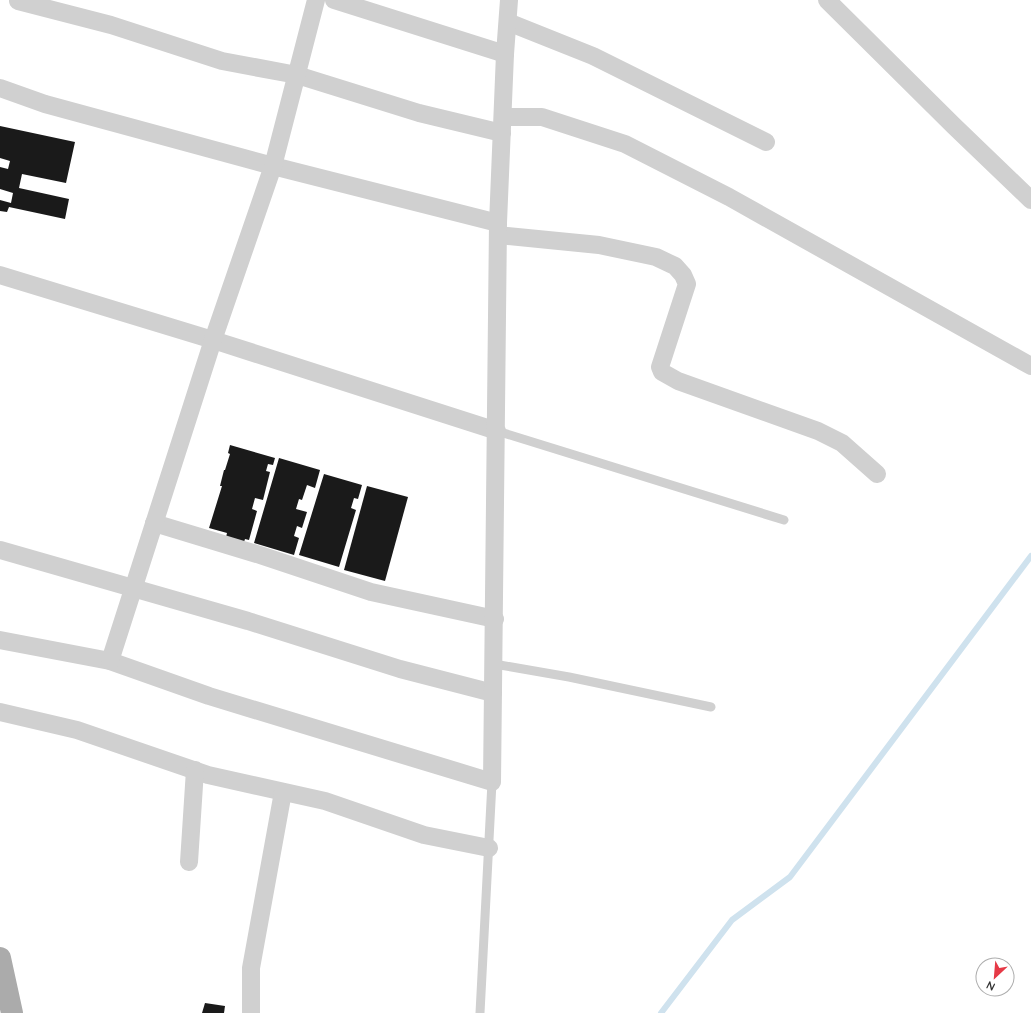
<svg xmlns="http://www.w3.org/2000/svg" width="1031" height="1013" font-family="Quicksand,sans-serif">
<style>
.lines{fill:none;stroke-linecap:round;stroke-linejoin:round}
.stream{stroke:#cfe2ee;stroke-width:6}
.building{fill:#1a1a1a}
.lane{stroke:#d0d0d0;stroke-width:9}
.street{stroke:#d0d0d0;stroke-width:18}
.primary{stroke:#ababab;stroke-width:22}
</style>
<rect width="100%" height="100%" fill="#fff"/>
<g class="lines">
<polyline class="stream" points="661,1013 732,920 790,877 1031,556"/>
</g>
<g class="building">
<polygon points="0,126 75,142 66,183 22,174 19,188 69,199 65,219 9,207 7,212 0,211 0,200 11,203 13,193 0,189 0,167 8,169 10,161 0,158"/>
<polygon points="230,445 275,458 273,465 268,464 266,471 270,472 263,500 255,498 252,509 257,511 249,540 245,539 244,542 226,537 227,533 209,528 222,486 220,486 224,470 225,470 230,454 228,453"/>
<polygon points="279,458 320,470 315,488 307,485 302,500 299,499 296,509 307,512 302,528 297,526 294,536 299,538 294,555 254,543"/>
<polygon points="324,474 362,485 358,499 354,498 351,508 356,510 339,567 299,555"/>
<polygon points="367,486 408,497 385,581 344,570"/>
<polygon points="205,1003 225,1006 224,1013 202,1013"/>
</g>
<g class="lines">
<g class="lane">
<polyline points="497,431 784,520"/>
<polyline points="494,664 569,677 711,707"/>
<polyline points="480,1013 492,782"/>
</g>
<g class="street">
<polyline points="334,0 505,54"/>
<polyline points="827,0 954,126 1031,200"/>
<polyline points="18,1 111,25 222,61 297,75 419,113 502,133"/>
<polyline points="508,22 593,56 766,142"/>
<polyline points="0,88 45,104 273,166 498,223"/>
<polyline points="503,117 542,117 625,144 729,197 1031,366"/>
<polyline points="498,235 599,245 656,257 675,266 683,275 687,284 660,367 662,372 678,381 818,431 842,443 877,474"/>
<polyline points="0,275 213,340 497,431"/>
<polyline points="154,523 260,555 371,592 495,619"/>
<polyline points="0,550 248,621 400,669 493,693"/>
<polyline points="0,640 110,661 209,696 492,782 498,223 505,54 509,0"/>
<polyline points="110,661 213,340 273,166 316,0"/>
<polyline points="0,712 77,730 208,775 325,801 424,835 489,848"/>
<polyline points="189,862 195,770"/>
<polyline points="251,1012 251,968 283,792"/>
</g>
<polyline class="primary" points="0,958 12,1013"/>
</g>
<g transform="translate(995 977) rotate(206)"><circle r="19" fill="#ffffff" stroke="#adadad"/>
<path d="M0-3L7 15L0 10L-7 15Z" fill="#e63946"/>
<text y="-6" font-size="11" font-weight="bold" text-anchor="middle" fill="#333333">N</text>
</g>
</svg>
